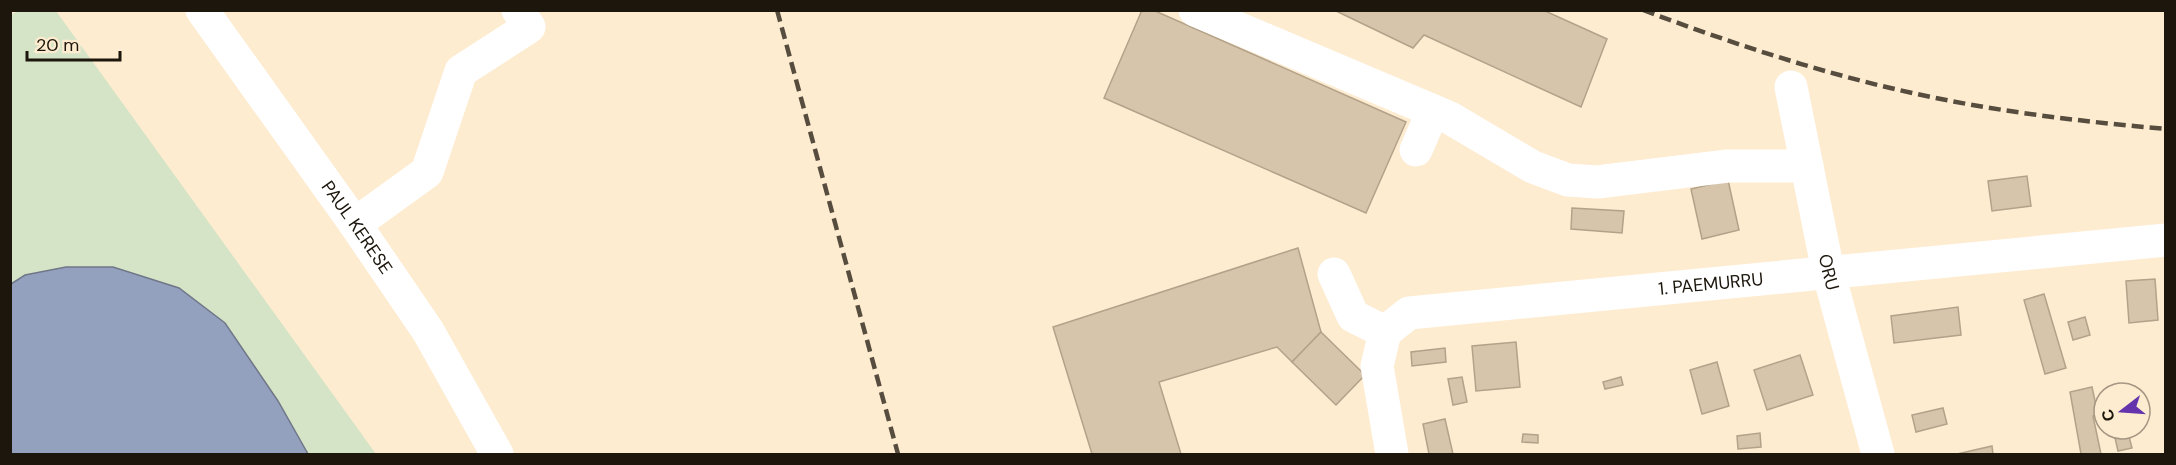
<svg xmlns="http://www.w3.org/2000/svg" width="2176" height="465" font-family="'DM Sans',sans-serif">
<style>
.green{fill:#d5e4c6}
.water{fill:#94a1be;stroke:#707789;stroke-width:1.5}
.building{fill:#d6c5ab;stroke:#b3a289;stroke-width:1.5}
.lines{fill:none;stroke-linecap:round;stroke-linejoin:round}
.minor{stroke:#fff;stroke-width:33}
.highway{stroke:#fff;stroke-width:33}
.rail{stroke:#574d3f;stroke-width:4.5;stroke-dasharray:12 6;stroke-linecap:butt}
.labels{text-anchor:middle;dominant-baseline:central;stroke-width:5;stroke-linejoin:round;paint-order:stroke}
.street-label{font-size:18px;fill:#1c160c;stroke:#feecd1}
</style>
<rect width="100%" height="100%" fill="#feecd1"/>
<polygon class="green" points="18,11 56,11 376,454 11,454 11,15"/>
<polygon class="water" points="66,267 113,267 179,288 225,323 278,401 308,454 11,454 11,284 25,275"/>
<g class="building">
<polygon points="1142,10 1153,10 1406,122 1366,213 1104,98"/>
<polygon points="1334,10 1543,10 1607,39 1581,107 1424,35 1413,48"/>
<polygon points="2027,176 2031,206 1992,211 1988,181"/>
<polygon points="1728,180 1739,230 1702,239 1691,189"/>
<polygon points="1572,208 1624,211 1622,233 1571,229"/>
<polygon points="1298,248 1321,332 1292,362 1277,347 1159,382 1181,454 1092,454 1053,327"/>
<polygon points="2155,279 2158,320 2129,323 2126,281"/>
<polygon points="2044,294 2066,368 2045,374 2024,300"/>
<polygon points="1958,307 1961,335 1894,343 1891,316"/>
<polygon points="2085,317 2090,335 2073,340 2068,322"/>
<polygon points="1321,332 1365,375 1336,405 1292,362"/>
<polygon points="1516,342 1520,387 1476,391 1472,346"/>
<polygon points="1445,348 1446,362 1412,366 1411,352"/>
<polygon points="1800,355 1813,395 1767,410 1754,370"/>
<polygon points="1717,362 1729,406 1702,414 1690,370"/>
<polygon points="1462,377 1467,402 1453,405 1448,379"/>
<polygon points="1621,377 1623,385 1605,389 1603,382"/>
<polygon points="2092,387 2098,415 2093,416 2101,454 2081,454 2070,392"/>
<polygon points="1943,408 1947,424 1916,432 1912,415"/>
<polygon points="1445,419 1453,454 1429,454 1423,424"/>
<polygon points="2113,429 2127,429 2132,448 2118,451"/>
<polygon points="1760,433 1761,447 1738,449 1737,436"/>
<polygon points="1523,434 1538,435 1538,443 1522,442"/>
<polygon points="1992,446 1993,454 1957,454"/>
</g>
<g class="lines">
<g class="minor">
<polyline points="1195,10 1450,118 1533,167 1568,180 1597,182 1728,166 1807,166"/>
<path id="s1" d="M1791,87L1828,271L1878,454"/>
<polyline points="1416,150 1433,111"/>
<polyline points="355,224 427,172 461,71 529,27 518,10"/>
<polyline points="1334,274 1353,316 1385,332"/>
<path id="s2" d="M1392,454L1377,366L1385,332L1409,313L2166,240"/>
</g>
<path class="highway" id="s3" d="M202,10L355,224L428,331L497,454"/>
<g class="rail">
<polyline points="777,10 898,454"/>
<path d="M1643,10C1736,45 1833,77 1931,97C2008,113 2087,122 2166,129"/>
</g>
</g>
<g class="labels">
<g class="street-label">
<text stroke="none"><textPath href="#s3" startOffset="267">PAUL KERESE</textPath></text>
<text stroke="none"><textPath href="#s1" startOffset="189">ORU</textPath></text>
<text stroke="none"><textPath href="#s2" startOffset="458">1. PAEMURRU</textPath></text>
</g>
</g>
<rect width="2176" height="465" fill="none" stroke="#1c160c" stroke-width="24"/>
<g transform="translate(2122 411) rotate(253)"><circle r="28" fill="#feecd1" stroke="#a49682" stroke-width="1.5"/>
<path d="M0-4.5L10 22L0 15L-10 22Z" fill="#6334ab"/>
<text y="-9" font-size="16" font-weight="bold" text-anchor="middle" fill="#1c160c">С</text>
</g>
<path d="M27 51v9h93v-9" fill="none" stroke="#1c160c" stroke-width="3"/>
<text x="36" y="51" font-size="18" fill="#1c160c" stroke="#feecd1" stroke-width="4.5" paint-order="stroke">20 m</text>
</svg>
